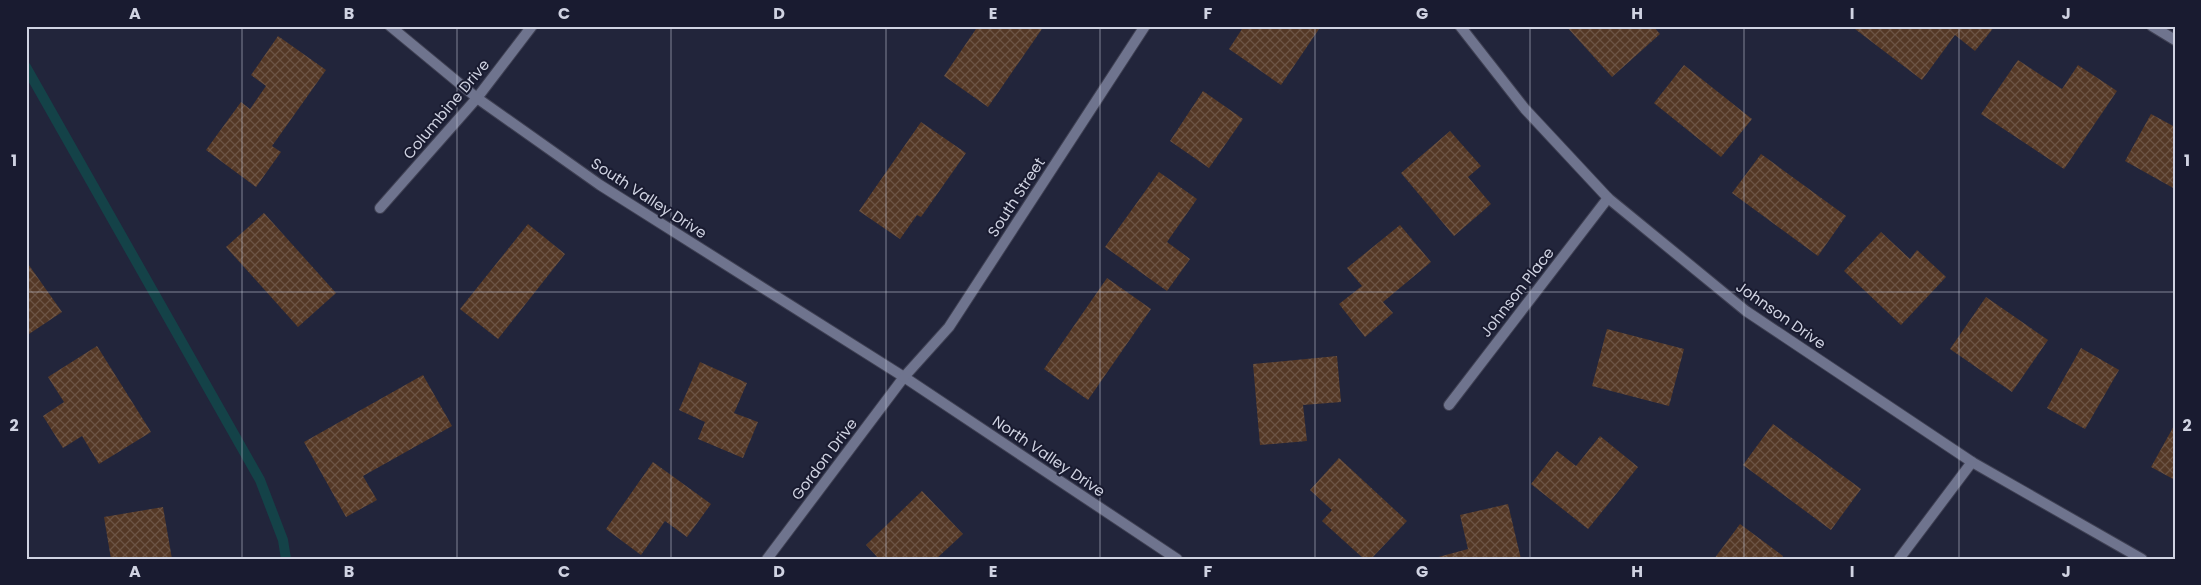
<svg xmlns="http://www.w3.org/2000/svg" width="2201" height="585" font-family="Poppins,sans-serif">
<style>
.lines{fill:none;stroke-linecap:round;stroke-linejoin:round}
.stream{stroke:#144248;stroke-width:10}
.building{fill:url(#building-cross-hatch)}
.minor-casing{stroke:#3f4053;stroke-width:12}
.tertiary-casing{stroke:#3f4053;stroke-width:12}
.minor{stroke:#6f748e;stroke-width:10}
.tertiary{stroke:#6f748e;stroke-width:10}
.grid{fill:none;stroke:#d0d3e2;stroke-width:1;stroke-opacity:0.55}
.labels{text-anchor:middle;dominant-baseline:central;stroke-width:4;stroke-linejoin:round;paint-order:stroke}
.street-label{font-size:15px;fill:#d0d3e2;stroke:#191b30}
.neatline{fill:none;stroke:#d0d3e2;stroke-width:2}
.grid-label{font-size:16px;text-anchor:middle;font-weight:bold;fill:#d0d3e2}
</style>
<defs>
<pattern id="building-cross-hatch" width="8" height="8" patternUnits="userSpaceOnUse" patternTransform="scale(1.25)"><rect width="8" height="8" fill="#543826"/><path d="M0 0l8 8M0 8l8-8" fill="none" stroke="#6c5445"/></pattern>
</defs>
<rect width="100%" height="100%" fill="#22253b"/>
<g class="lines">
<polyline class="stream" points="26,67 260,480 283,540 286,559"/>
</g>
<g class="building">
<polygon points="978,26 1044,26 988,107 944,76"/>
<polygon points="1244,26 1321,26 1281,85 1229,49"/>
<polygon points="1566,26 1653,26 1660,34 1612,77"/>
<polygon points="1851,26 1995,26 1975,51 1955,35 1922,80"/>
<polygon points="278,36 326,70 272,146 281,152 256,187 206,150 241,102 250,109 266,86 251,75"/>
<polygon points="2018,60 2062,89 2078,65 2117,91 2064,169 1981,114"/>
<polygon points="1684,65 1752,119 1721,157 1654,103"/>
<polygon points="1203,91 1243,119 1209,168 1170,141"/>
<polygon points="2151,114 2175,127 2175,189 2125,161"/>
<polygon points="921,122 966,153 921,217 917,215 900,239 859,211"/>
<polygon points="1450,131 1481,166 1468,177 1491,204 1454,236 1401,173"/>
<polygon points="1761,154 1846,216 1818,256 1732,193"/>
<polygon points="1159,172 1197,199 1167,242 1190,259 1167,291 1105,247"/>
<polygon points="264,213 336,293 298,327 226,247"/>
<polygon points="528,224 565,254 498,339 460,309"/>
<polygon points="1400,225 1431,262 1383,302 1393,313 1365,337 1339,304 1362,286 1347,268"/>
<polygon points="1881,232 1910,259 1917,250 1946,277 1901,325 1844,271"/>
<polygon points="26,261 62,312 26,336"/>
<polygon points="1107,278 1151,309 1088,400 1044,369"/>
<polygon points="1986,297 2048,340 2012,392 1950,349"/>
<polygon points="1607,329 1684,349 1669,406 1592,386"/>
<polygon points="97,346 151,432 99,464 82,436 63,448 43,416 64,402 48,377"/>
<polygon points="2081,348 2119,370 2085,429 2047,408"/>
<polygon points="1337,356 1341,402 1303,405 1307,441 1260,445 1253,364"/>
<polygon points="700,362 747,383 734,413 758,422 743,458 698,439 705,422 679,410"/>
<polygon points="423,375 452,426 363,476 377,500 346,517 304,442"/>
<polygon points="1773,424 1861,489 1831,530 1743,465"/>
<polygon points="2175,424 2175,480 2151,467"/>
<polygon points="1600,436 1638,467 1588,529 1531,484 1557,451 1576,466"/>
<polygon points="1339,458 1407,521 1371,559 1364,559 1322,521 1332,510 1310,490"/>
<polygon points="653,462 711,504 687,537 665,521 641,555 606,529"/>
<polygon points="922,491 963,534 936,559 879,559 866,545"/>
<polygon points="1508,504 1521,559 1431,559 1468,549 1460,515"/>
<polygon points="163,507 172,559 111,559 104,517"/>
<polygon points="1740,524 1783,556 1781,559 1714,559"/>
</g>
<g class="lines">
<g class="minor-casing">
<g id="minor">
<polyline points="1460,26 1525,109 1608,198 1746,311 1972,462 2142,559"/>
<polyline points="2152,26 2175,40"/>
<polyline points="380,208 477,98 532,26"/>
<polyline points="1449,405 1608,198"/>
<polyline points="767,559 904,377"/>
<polyline points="1899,559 1972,462"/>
</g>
</g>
<g class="tertiary-casing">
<g id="tertiary">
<polyline points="390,26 477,98 600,185 904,377 1177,559"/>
<polyline points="904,377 949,327 1145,26"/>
</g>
</g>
<use href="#minor" class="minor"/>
<use href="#tertiary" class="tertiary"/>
</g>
<path class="grid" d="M242,26V559M457,26V559M671,26V559M886,26V559M1100,26V559M1315,26V559M1530,26V559M1744,26V559M1959,26V559M26,292H2175"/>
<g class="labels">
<g class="street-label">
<text transform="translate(446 109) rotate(-50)">Columbine Drive</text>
<text transform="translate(1016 197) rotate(-57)">South Street</text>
<text transform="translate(649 198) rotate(33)">South Valley Drive</text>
<text transform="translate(1517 292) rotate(-52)">Johnson Place</text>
<text transform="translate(1781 315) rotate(35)">Johnson Drive</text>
<text transform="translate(1049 456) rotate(34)">North Valley Drive</text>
<text transform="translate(824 459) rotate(-53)">Gordon Drive</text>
</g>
</g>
<rect width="2201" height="585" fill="none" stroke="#191b30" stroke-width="55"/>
<rect x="28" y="28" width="2146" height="530" class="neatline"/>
<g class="grid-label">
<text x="135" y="19">A</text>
<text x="349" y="19">B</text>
<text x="564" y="19">C</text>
<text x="779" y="19">D</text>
<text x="993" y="19">E</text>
<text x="1208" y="19">F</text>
<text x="1422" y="19">G</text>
<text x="1637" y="19">H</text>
<text x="1852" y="19">I</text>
<text x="2066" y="19">J</text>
<text x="14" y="166">1</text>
<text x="2187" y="166">1</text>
<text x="14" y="431">2</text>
<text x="2187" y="431">2</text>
<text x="135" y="577">A</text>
<text x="349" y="577">B</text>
<text x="564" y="577">C</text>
<text x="779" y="577">D</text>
<text x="993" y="577">E</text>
<text x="1208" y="577">F</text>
<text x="1422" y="577">G</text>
<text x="1637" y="577">H</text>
<text x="1852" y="577">I</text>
<text x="2066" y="577">J</text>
</g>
</svg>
